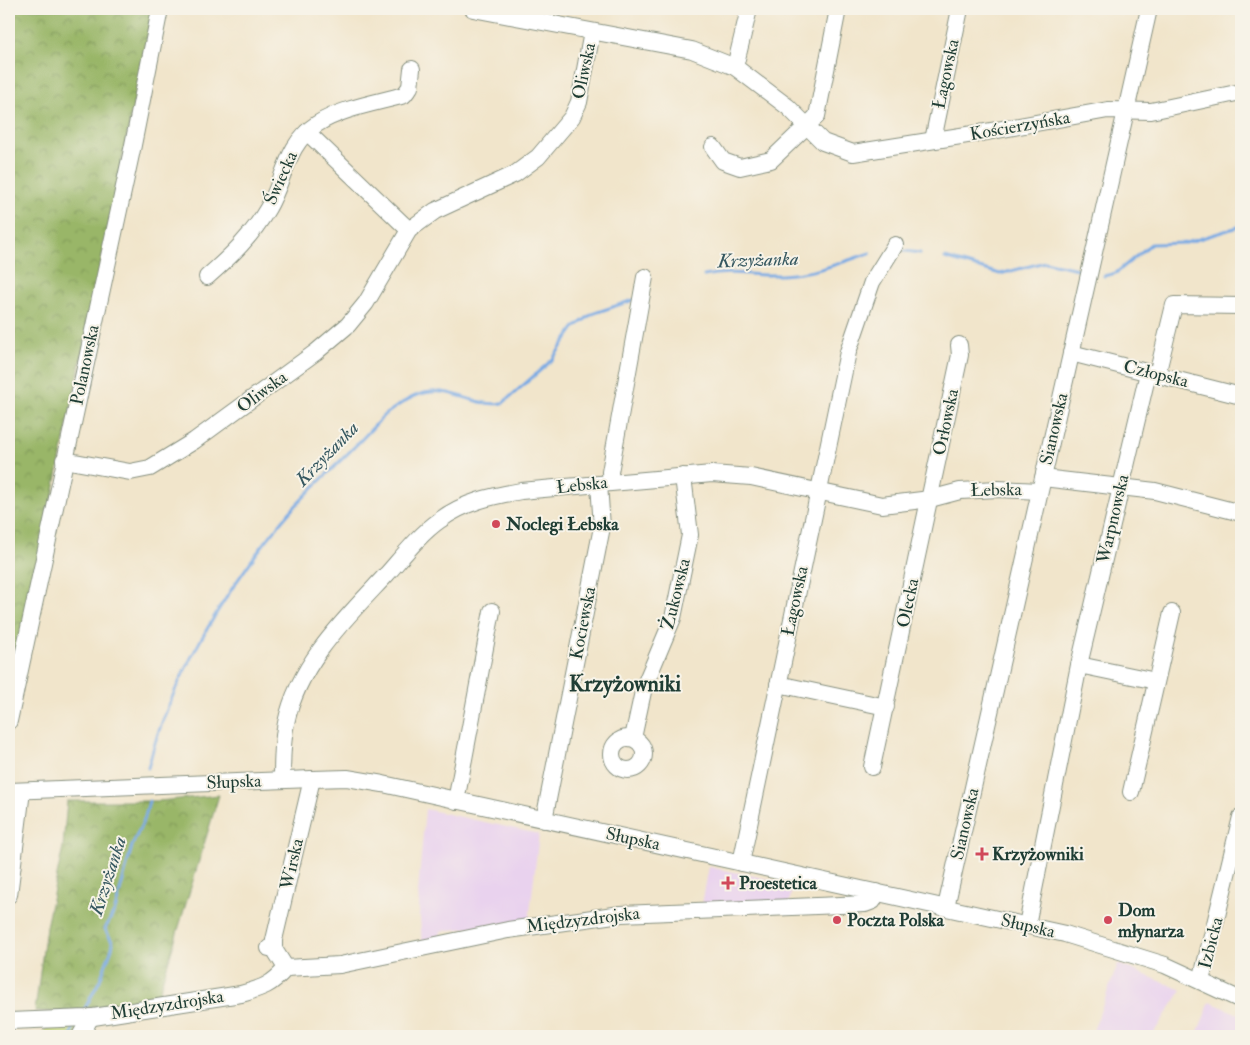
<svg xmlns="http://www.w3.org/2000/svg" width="1250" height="1045" font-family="'IM FELL Double Pica',serif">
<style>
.built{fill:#e9d2ee}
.grass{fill:#c2d578;stroke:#708956}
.forest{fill:url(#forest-crowns);stroke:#5c7a4e}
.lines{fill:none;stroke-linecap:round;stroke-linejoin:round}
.stream{stroke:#79aae4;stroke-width:3}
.minor-casing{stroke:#889180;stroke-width:18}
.minor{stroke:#fff;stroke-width:16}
.poi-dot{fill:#d1495b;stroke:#f7f3e8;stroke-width:2}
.labels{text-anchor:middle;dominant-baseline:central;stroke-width:4;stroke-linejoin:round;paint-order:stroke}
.street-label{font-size:18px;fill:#1f3d34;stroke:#f7f3e8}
.poi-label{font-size:18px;font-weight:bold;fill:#1f3d34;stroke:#f7f3e8;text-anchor:start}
.water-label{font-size:19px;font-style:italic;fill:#365860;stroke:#f7f3e8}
.district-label{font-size:22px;font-weight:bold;fill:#1f3d34;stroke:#f7f3e8}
</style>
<defs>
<pattern id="forest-crowns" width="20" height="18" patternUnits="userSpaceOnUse" patternTransform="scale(1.25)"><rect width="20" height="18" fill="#99b668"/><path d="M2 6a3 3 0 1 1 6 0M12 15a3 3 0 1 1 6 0" fill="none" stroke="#7c9556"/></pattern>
</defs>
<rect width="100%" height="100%" fill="#f7f3e8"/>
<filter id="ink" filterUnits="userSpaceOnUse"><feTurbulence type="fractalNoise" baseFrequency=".02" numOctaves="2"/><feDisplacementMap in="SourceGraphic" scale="10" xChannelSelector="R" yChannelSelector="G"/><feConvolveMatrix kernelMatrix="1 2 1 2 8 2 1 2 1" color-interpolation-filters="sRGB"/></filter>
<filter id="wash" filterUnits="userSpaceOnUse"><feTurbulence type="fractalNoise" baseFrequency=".0096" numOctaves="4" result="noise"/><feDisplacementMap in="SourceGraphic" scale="20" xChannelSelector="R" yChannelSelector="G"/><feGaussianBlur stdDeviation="1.12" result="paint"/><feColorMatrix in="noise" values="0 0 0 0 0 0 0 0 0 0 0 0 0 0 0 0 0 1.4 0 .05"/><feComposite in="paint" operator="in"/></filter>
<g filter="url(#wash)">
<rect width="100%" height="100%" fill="#f1e5cb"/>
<g class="built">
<polygon points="425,809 539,834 529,921 441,931 440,939 422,943 418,892"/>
<polygon points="709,867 793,884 789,903 702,904"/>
<polygon points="1118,964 1182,990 1154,1032 1162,1036 1091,1036"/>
<polygon points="1210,1002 1241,1015 1241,1036 1196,1036"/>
</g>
<polygon class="grass" points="75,1023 77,1029 76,1036 39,1036 48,1027"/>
<g class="forest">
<polygon points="9,9 153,9 14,685 9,685"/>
<polygon points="219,795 157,999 62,1012 35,1011 46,927 63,847 67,801 159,801"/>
</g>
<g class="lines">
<g class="stream">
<polyline points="905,251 920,253"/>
<polyline points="945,258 1000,274 1045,262 1078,269"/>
<path d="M704,276C730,270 754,276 781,275C818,273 836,264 870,253"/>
<polyline points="1104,276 1116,273 1151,244 1186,243 1241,226"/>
<path d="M148,768C168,684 227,587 283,520C314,483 352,453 383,416C396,407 414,393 431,392C455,389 478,408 503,403L552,360L574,328L592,314L633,300"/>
<polyline points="83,1012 100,980 112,948 113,943 105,929 115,910 132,846 145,817 149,801"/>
<polyline points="71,1036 74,1025"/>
</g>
</g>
</g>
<g filter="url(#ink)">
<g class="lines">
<g class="minor-casing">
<g id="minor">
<polyline points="473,9 692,50 735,67 788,107 823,142 853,153 986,132 1108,110 1151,111 1241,92"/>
<polyline points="735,67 749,9"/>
<polyline points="307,132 409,230"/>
<polyline points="933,140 960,9"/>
<polyline points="713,147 723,161 740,167 771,160 817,116 838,9"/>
<path d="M207,277C231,256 252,236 268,208C285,179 286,144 317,124C342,108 376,103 404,95L410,87L412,69"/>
<polyline points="1071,353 1241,396"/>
<polyline points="1157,375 1174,305 1241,306"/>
<polyline points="64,460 130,472 150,468 194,441 316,352 348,325 366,303 409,230 435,211 515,174 538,157 572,117 579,102 592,32"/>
<polyline points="1043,478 1155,491 1241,513"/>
<polyline points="611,482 610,472 645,277"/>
<polyline points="1079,665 1156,681"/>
<polyline points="778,684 886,707"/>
<polyline points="9,721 133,145 160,9"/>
<circle cx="628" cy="754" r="16"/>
<polyline points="633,738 644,687 673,618 690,535 683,476"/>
<polyline points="872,767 960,355 959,345"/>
<path d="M282,780C282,761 282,742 286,723C299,662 346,618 387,574C403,556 420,534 440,520C464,502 492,496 521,491L712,474L751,477L882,505L930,499L960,491L998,489L1039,491"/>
<polyline points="9,791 312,779 347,778 383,784 1065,934 1165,965 1241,1000"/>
<polyline points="1131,792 1172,613"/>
<polyline points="456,801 492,611"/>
<polyline points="544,820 602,527 599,484"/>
<polyline points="741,863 848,352 872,282 895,245"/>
<polyline points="9,895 22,791"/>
<polyline points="946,907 1149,9"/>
<polyline points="1027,925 1079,665 1148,373"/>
<polyline points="274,949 274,940 312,779"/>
<polyline points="286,968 340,965 508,930 621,914 865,904 873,901 877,892"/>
<polyline points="1201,981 1241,817"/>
<path d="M9,1021L87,1018L241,994C262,988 272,985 286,968L274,949L269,948"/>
<polyline points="80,1036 91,1017"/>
</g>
</g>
<use href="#minor" class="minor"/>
</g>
</g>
<g class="poi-dot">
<circle cx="496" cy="524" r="5"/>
<path d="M979.5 846.5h5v5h5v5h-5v5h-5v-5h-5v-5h5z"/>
<path d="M725.5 875.5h5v5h5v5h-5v5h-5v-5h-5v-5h5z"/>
<circle cx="837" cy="920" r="5"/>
<circle cx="1108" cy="920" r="5"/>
</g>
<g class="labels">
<g class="street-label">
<text transform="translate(584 71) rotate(-78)">Oliwska</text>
<text transform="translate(946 74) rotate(-78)">Łagowska</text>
<text transform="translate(1020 126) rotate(-10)">Kościerzyńska</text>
<text transform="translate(281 178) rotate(-66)">Świecka</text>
<text transform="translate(85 365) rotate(-78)">Polanowska</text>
<text transform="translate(1156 374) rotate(14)">Człopska</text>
<text transform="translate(262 392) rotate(-36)">Oliwska</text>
<text transform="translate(946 422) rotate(-78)">Orłowska</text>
<text transform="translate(1054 429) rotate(-77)">Sianowska</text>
<text transform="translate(582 485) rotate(-6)">Łebska</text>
<text transform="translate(996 490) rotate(-1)">Łebska</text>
<text transform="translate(1113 519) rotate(-77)">Warpnowska</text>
<text transform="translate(676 594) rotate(-76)">Żukowska</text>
<text transform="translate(795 601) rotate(-78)">Łagowska</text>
<text transform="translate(908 603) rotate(-78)">Olecka</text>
<text transform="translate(583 623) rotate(-79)">Kociewska</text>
<text transform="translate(234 782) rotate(-2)">Słupska</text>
<text transform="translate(965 824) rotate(-77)">Sianowska</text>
<text transform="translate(633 839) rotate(12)">Słupska</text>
<text transform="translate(292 864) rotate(-77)">Wirska</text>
<text transform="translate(583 920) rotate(-7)">Międzyzdrojska</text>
<text transform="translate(1028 926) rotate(13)">Słupska</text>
<text transform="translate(1211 943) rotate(-76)">Izbicka</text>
<text transform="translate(167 1005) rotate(-9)">Międzyzdrojska</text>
</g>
<g class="poi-label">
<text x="506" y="524">Noclegi Łebska</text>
<text x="992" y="854">Krzyżowniki</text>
<text x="739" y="883">Proestetica</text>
<text x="1118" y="910">Dom<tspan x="1118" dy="21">młynarza</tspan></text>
<text x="847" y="920">Poczta Polska</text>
</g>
<g class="water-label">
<text transform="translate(758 260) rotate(-2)">Krzyżanka</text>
<text transform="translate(327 454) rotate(-46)">Krzyżanka</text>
<text transform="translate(108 876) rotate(-72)">Krzyżanka</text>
</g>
<g class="district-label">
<text x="625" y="684">Krzyżowniki</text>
</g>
</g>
<rect width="1250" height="1045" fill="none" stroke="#f7f3e8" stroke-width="30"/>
</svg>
